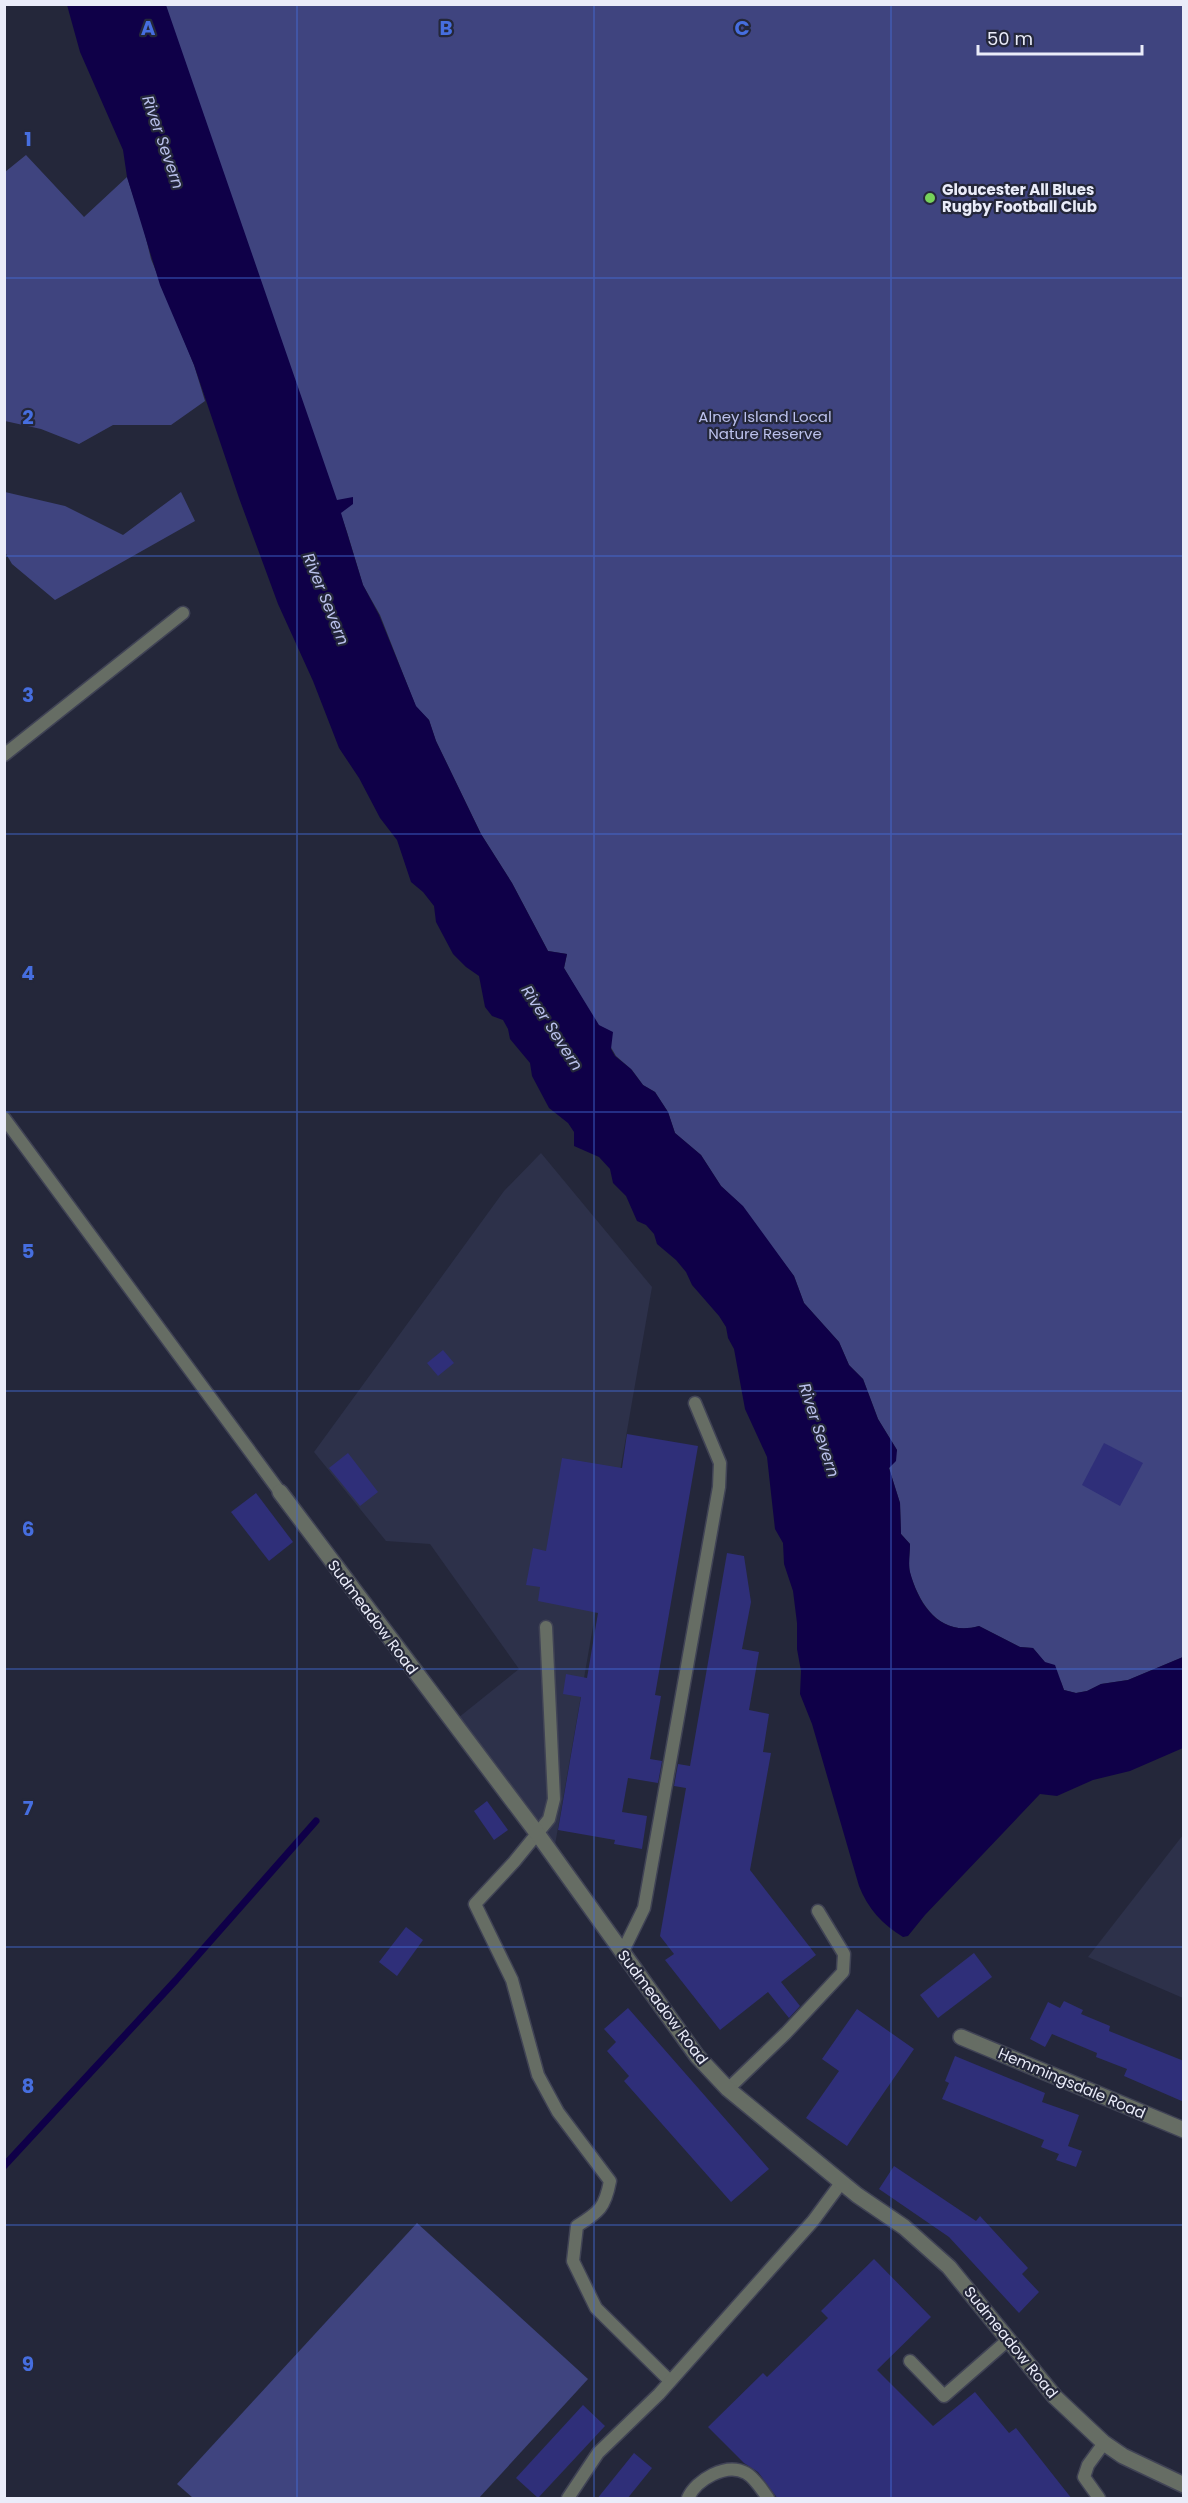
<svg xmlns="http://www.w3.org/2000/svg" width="1188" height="2503" font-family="Poppins,sans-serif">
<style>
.built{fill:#2d314a}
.green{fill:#3f447f}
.water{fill:#0f0048}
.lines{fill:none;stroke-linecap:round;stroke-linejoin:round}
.stream{stroke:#0f0048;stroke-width:7}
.building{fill:#2f2f79}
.lane-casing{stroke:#404355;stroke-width:15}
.street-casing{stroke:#404355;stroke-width:18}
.lane{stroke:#666d64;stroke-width:12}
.street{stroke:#666d64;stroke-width:15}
.grid{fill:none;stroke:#466edf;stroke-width:1.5;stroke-opacity:0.55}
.poi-dot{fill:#76d25a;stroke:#24273a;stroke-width:2}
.labels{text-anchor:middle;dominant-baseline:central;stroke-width:4.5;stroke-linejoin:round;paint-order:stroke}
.poi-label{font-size:15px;font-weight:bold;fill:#eaecf9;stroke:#24273a;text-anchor:start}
.park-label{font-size:15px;fill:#bbc1ec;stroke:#24273a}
.street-label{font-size:15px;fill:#eaecf9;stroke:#24273a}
.water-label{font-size:16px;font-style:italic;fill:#bac1ec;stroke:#24273a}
.grid-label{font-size:20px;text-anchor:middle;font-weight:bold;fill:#466edf;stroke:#24273a;stroke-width:4.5;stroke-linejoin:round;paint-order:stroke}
</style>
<rect width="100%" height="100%" fill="#24273a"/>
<g class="built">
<polygon points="541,1153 652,1287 555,1845 533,1813 458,1718 519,1669 430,1544 386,1541 314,1452 504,1191"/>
<polygon points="1183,1835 1183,1998 1088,1957"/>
</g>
<g class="green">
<path d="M165,5H1183V1657L1128,1680L1101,1684L1087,1691L1076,1693L1064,1690L1061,1682L1033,1648L1020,1647L979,1626C941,1637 920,1606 910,1573C908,1564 910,1553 910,1544L901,1534L900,1503L889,1468L897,1450L878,1419L863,1379L849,1365L839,1342L804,1303L794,1276L738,1202L721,1186L701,1155L675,1133L668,1112L655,1092L643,1085L632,1070L616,1056L564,968L567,954L548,951L512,883L481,834L436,741L429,720L416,707L380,615L363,585L347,532Z"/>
<polygon points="26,155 84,217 127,177 143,226 151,259 194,365 205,401 171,425 113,425 79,444 41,429 5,421 5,172"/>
<polygon points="5,492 65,506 123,535 181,492 195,521 55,600 12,564 5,552"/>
<polygon points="417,2223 588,2379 479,2498 193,2498 177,2484"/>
</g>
<path class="water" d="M67,5H166L337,500L353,497V504L341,513L363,585L379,615L416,706L429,720L436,741L481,834L512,883L548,951L567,954L564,968L599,1025L613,1032L611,1049L615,1056L631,1069L643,1085L655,1092L668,1112L675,1133L701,1155L721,1186L743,1206L794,1276L804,1303L839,1342L849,1365L863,1379L878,1419L897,1450L896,1461L889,1468L900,1503L901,1534L910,1544C910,1553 908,1564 910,1572C919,1606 941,1637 979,1626L1020,1647L1033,1648L1045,1662L1055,1665L1064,1690L1076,1693L1087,1691L1101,1684L1128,1680L1183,1657V1748L1130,1771L1093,1780L1057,1796L1040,1794L925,1915L908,1936L903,1937C882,1924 868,1909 859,1886L812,1724L800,1694L801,1671L797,1649V1623L793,1591L784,1564L783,1543L775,1529L767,1457L745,1409L734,1349L728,1338L726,1327L719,1316L692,1285L686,1272L676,1260L657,1244L654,1234L646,1225L637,1221L626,1196L613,1183L610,1169L599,1157L574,1146V1132L568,1123L549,1108L532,1076L530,1063L510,1039L508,1029L503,1020L492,1016L485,1007L479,976L466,967L453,954L436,922L434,906L423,892L411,882L397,840L380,818L359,778L339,748L313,681L278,604L239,498L194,365L160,285L127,177L123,150L80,52Z"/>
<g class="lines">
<polyline class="stream" points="4,2166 176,1980 316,1821"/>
</g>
<g class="building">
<polygon points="443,1350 454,1363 438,1376 427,1363"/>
<polygon points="627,1434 698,1446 655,1695 661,1696 650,1759 662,1761 658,1783 628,1778 622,1812 647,1816 642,1849 614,1844 615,1840 558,1830 581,1697 563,1694 566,1674 587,1678 598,1613 538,1601 540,1587 526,1585 533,1548 546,1551 562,1458 622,1468"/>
<polygon points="1104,1443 1143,1463 1120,1506 1082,1485"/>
<polygon points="348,1453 378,1492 360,1506 329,1468"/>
<polygon points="256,1493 293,1542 269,1561 231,1512"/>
<polygon points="727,1553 744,1556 751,1602 742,1649 759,1652 749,1710 769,1714 763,1752 771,1753 750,1870 816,1955 781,1982 800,2006 789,2018 768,1992 720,2030 665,1960 674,1954 660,1936 686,1788 674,1786 678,1764 690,1766"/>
<polygon points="487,1801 508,1830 494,1840 474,1811"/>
<polygon points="406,1927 423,1940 397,1976 379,1962"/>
<polygon points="974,1953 992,1977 938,2018 920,1995"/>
<polygon points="1064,2001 1083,2010 1081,2014 1110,2026 1109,2031 1184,2061 1184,2102 1124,2076 1127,2069 1096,2057 1097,2053 1052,2034 1045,2047 1030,2039 1048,2002 1060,2008"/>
<polygon points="628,2008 769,2169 731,2202 624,2081 629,2076 607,2051 616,2042 604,2029"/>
<polygon points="857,2009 914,2049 847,2146 806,2118 839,2071 822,2059"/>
<polygon points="955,2056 1045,2093 1042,2102 1079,2115 1068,2146 1082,2151 1076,2167 1056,2160 1059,2154 1041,2147 1044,2140 942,2099 949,2083 945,2081"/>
<polygon points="894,2166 976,2221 980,2216 1028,2268 1022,2274 1039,2292 1019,2313 949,2237 879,2189"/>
<polygon points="874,2259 931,2317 877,2370 933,2426 975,2392 1009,2433 1016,2428 1072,2499 778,2499 758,2472 744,2463 708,2427 763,2373 767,2377 828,2318 821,2311"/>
<polygon points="583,2405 605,2426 538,2498 516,2478"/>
<polygon points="634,2453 652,2468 627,2499 597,2499"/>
</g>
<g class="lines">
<g class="lane-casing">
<g id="lane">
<polyline points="4,755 183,613"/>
<polyline points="4,1118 280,1492"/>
<path d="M546,1627L554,1799L549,1819L514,1862L475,1904L512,1980L538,2075L558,2112L610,2181C605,2208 599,2212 577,2226L573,2261L596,2308L670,2381"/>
<polyline points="622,1953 644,1908 719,1487 720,1463 695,1403"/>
<polyline points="728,2089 786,2033 843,1972 844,1954 818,1911"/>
<polyline points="910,2361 944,2396 1008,2340"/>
<polyline points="568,2498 598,2453 659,2394 813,2221 841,2183"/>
<path d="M688,2498C696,2480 726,2462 746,2473C755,2478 762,2490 768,2498"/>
<polyline points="1099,2498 1084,2477 1088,2465 1104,2443"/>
</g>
</g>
<g class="street-casing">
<g id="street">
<polyline points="280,1492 537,1833 697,2056 728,2089 857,2195 904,2227 949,2267 1055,2397 1104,2443 1123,2456 1184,2485"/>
<polyline points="961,2037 1184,2130"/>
</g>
</g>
<use href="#lane" class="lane"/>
<use href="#street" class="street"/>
</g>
<path class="grid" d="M297,4V2498M594,4V2498M891,4V2498M4,278H1184M4,556H1184M4,834H1184M4,1112H1184M4,1391H1184M4,1669H1184M4,1947H1184M4,2225H1184"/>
<circle class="poi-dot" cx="930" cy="198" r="6"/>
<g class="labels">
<g class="poi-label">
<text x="942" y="189">Gloucester All Blues<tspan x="942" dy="17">Rugby Football Club</tspan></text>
</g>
<g class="park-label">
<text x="765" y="416">Alney Island Local<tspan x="765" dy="17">Nature Reserve</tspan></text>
</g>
<g class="street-label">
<text transform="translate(373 1617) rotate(53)">Sudmeadow Road</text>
<text transform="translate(663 2007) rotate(53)">Sudmeadow Road</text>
<text transform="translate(1072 2083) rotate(23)">Hemmingsdale Road</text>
<text transform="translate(1011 2342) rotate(51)">Sudmeadow Road</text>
</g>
<g class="water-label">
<text transform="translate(163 142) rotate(71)">River Severn</text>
<text transform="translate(326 599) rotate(68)">River Severn</text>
<text transform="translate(552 1028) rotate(57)">River Severn</text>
<text transform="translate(819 1430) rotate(72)">River Severn</text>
</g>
</g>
<g class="grid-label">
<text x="148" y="35">A</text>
<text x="446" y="35">B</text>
<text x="742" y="35">C</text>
<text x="28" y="146">1</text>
<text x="28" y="424">2</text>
<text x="28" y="702">3</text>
<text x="28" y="980">4</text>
<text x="28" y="1258">5</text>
<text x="28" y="1536">6</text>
<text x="28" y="1815">7</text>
<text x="28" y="2093">8</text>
<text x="28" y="2371">9</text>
</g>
<rect width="1188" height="2503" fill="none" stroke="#eaecf9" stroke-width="12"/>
<path d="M978 45v9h164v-9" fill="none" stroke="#eaecf9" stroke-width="3"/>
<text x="987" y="45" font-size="18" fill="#eaecf9" stroke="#24273a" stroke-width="4.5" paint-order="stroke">50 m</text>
</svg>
